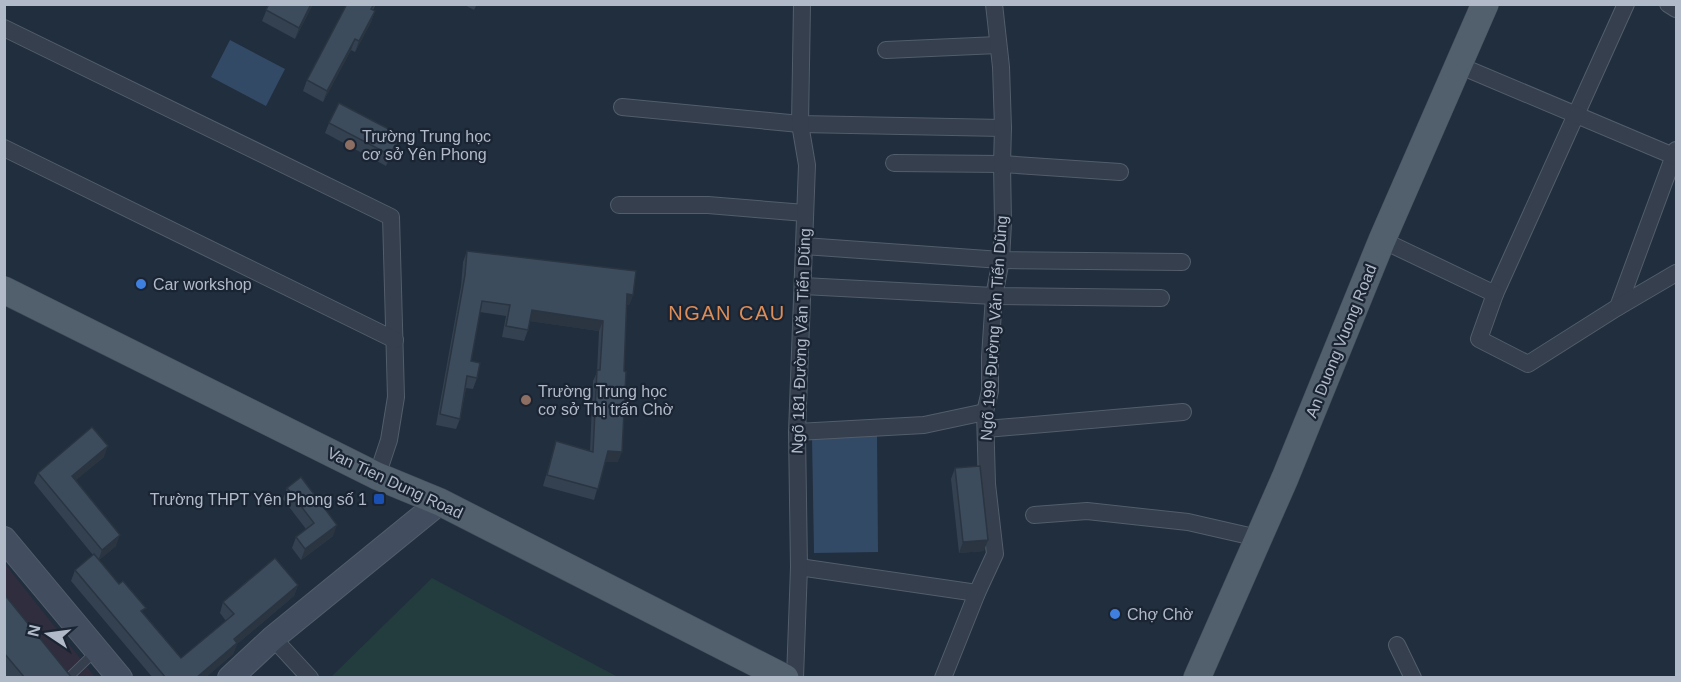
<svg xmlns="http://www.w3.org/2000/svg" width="1681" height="682" font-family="Helvetica,sans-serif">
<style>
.medical{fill:#2f2d3e}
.green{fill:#233c3e}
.water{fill:#334a66}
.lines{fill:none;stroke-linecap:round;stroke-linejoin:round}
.service-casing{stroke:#535d6b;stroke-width:10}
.minor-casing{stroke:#535d6b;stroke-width:18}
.secondary-casing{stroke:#535d6b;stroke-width:26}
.primary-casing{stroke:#414b59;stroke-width:28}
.service{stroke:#353f4d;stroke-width:8}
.minor{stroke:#353f4d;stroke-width:16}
.secondary{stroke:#424e60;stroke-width:24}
.primary{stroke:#525f6d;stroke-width:27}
.wall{fill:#344150}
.shaded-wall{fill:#2a3541}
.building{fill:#3c4c5d;stroke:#2a3541;stroke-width:1.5}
.education-dot{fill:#8d6e63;stroke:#1a2432;stroke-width:2}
.shop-dot{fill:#3f7fe0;stroke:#1a2432;stroke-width:2}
.transit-dot{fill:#1a4fb4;stroke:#1a2432;stroke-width:2}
.labels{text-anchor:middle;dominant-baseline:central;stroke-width:4.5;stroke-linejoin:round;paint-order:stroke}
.poi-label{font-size:16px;fill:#b0bac9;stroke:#1a2432;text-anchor:start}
.street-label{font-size:16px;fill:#b0bac9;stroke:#1a2432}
.quarter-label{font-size:20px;letter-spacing:1.5px;fill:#dd8d57;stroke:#1a2432}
</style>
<rect width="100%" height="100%" fill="#212e3d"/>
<polygon class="medical" points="5,564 95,677 5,677"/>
<polygon class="green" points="432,578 618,677 331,677"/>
<g class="water">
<polygon points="230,40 285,69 266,106 211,77"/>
<polygon points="877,435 878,552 814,553 812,436"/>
</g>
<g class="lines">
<g class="service-casing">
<polyline id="service" points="68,678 95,652"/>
</g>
<g class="minor-casing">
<g id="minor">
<polyline points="1626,4 1495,294 1479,339 1528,364 1618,307 1676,150"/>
<polyline points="1668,4 1676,9"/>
<polyline points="4,28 391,217 396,397 389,440 377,476"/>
<polyline points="886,50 998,45"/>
<polyline points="1458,65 1676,157"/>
<polyline points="622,107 800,124 1003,128"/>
<polyline points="4,148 395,340"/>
<polyline points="894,163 1002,164 1120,172"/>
<polyline points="619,205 708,205 805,213"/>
<polyline points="1382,240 1495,294"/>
<polyline points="804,246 1001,260 1182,262"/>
<polyline points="803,286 994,296 1161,298"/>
<polyline points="1618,307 1676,273"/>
<polyline points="986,429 1183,412"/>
<polyline points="797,432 924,425 985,412"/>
<polyline points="1034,515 1087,511 1188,522 1258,538"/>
<polyline points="799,567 977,593"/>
<polyline points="273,638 310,678"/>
<polyline points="1397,645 1413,678"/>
<polyline points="795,678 799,567 797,432 807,165 800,124 802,4"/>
<polyline points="943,678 977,593 995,554 987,484 985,412 990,391 990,357 994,296 1001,260 1003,223 1002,164 1003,128 1001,67 994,4"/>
</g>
</g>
<g class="secondary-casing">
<g id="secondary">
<polyline points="4,539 120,678"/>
<polyline points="230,678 273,638 440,502"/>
</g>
</g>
<g class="primary-casing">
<g id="primary">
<polyline points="4,290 377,476 440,502 785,678"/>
<polyline points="1197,678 1285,478 1382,240 1485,4"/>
</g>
</g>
<use href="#service" class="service"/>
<use href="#minor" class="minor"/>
<use href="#secondary" class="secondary"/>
<use href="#primary" class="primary"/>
</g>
<g class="wall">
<polygon points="269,4 313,4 295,39 262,21"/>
<polygon points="347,4 376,4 373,10 375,11 371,22 355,52 351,50 323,102 303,91 307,80"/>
<polygon points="463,4 477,4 474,10"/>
<polygon points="329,123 396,146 386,166 325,133"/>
<polygon points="467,251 633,295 629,305 627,305 618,462 605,462 594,500 543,486 556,441 590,451 593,381 597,372 599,331 530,321 528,330 524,341 502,337 506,316 480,312 471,361 477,378 473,389 466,388 460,419 456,429 436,425 461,286 463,262"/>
<polygon points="104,457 75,480 116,546 99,560 181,658 226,621 220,613 223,602 298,585 294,596 237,644 233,654 205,678 153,678 71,581 75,570 93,555 34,483 38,473"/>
<polygon points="955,468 984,551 959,553 951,479"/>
<polygon points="287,488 333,536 301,560 292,548 296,537 306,529 283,499"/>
<polygon points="4,594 72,678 4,678"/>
</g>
<g class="shaded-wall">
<polygon points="311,4 313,4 295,39 299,28"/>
<polygon points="375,11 371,22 355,52 359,41"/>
<polygon points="355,39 351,50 323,102 327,91"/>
<polygon points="400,135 396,146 386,166 390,155"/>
<polygon points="627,294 633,295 629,305 624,305"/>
<polygon points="532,310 603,321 599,331 528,321"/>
<polygon points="108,446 104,457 68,487 72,476"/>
<polygon points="608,451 622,452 618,462 605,462"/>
<polygon points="337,525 333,536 301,560 305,549"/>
<polygon points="120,535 116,546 98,561 102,550"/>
<polygon points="988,540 984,551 959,553 963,542"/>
<polygon points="298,585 294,596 237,644 233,654 205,678 196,678 234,639"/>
</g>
<g class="building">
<polygon points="269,4 311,4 299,28 266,10"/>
<polygon points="347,4 374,4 371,9 375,11 359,41 355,39 327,91 307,80"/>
<polygon points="339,103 400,135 390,155 329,123"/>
<polygon points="467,251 636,271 633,295 627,294 624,371 626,372 622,452 608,451 598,489 547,475 556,441 593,452 597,370 600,370 603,321 532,310 528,330 506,326 510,305 482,301 471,361 480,363 477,378 467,376 460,419 440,414 465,275"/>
<polygon points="92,427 108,446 72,476 120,535 102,550 38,473"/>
<polygon points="980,466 988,540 963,542 955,468"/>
<polygon points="301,477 337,525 305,549 296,537 314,523 287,488"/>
<polygon points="94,554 119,584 123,581 146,608 141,611 181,658 234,614 223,602 275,558 298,585 234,639 237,643 196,678 166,678 75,570"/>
<polygon points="4,594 72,678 25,678 4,653"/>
</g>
<g class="education-dot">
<circle cx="350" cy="145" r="6"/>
<circle cx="526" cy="400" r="6"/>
</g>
<g class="shop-dot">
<circle cx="141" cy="284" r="6"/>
<circle cx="1115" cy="614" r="6"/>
</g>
<rect class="transit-dot" x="373" y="493" width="12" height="12" rx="3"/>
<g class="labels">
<g class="poi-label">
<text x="362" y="136">Trường Trung học<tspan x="362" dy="18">cơ sở Yên Phong</tspan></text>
<text x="153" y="284">Car workshop</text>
<text x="538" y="391">Trường Trung học<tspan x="538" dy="18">cơ sở Thị trấn Chờ</tspan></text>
<text x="367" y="499" text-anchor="end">Trường THPT Yên Phong số 1</text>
<text x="1127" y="614">Chợ Chờ</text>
</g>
<g class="street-label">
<text transform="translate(994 328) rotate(-86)">Ngõ 199 Đường Văn Tiến Dũng</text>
<text transform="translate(801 341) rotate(-88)">Ngõ 181 Đường Văn Tiến Dũng</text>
<text transform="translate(1341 341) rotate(-68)">An Duong Vuong Road</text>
<text transform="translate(395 483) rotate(25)">Van Tien Dung Road</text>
</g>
<g class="quarter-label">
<text x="727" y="313">NGAN CAU</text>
</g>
</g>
<rect width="1681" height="682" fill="none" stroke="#b0bac9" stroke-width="12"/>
<g transform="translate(48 634) rotate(283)" stroke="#1a2432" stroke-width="4.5" paint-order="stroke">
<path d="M0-4.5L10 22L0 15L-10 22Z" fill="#b0bac9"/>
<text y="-9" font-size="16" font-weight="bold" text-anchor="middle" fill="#b0bac9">N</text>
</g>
</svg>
